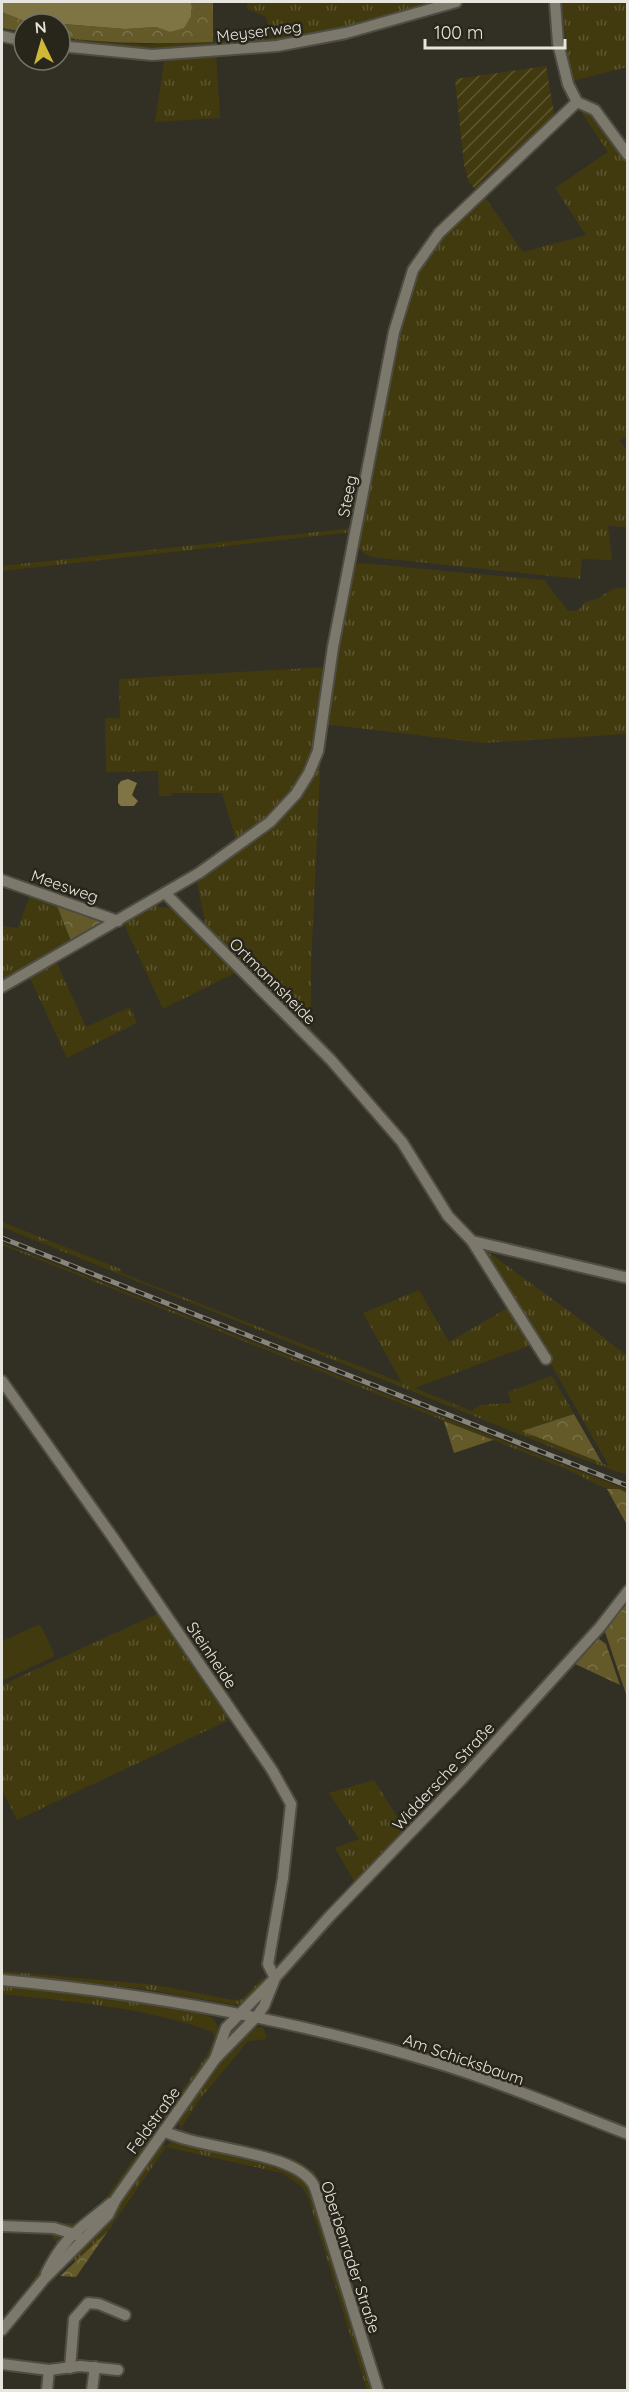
<svg xmlns="http://www.w3.org/2000/svg" width="629" height="2392" font-family="Quicksand,sans-serif">
<style>
.grass{fill:url(#grass-tufts)}
.forest{fill:url(#forest-crowns)}
.park{fill:#423a0f}
.garden{fill:url(#garden-furrows)}
.water{fill:#7f7544}
.lines{fill:none;stroke-linecap:round;stroke-linejoin:round}
.minor-casing{stroke:#4e4d43;stroke-width:14}
.minor{stroke:#7c796c;stroke-width:10}
.rail-casing{stroke:#89877d;stroke-width:5}
.rail{stroke:#28251a;stroke-width:3;stroke-dasharray:9;stroke-linecap:butt}
.labels{text-anchor:middle;dominant-baseline:central;stroke-width:5;stroke-linejoin:round;paint-order:stroke}
.street-label{font-size:16px;fill:#e6e5de;stroke:#28251a}
</style>
<defs>
<pattern id="grass-tufts" width="24" height="20" patternUnits="userSpaceOnUse" patternTransform="scale(1.5)"><rect width="24" height="20" fill="#423a0f"/><path d="M3 7l-1-3M5 7V3M7 7l1-3M15 17l-1-3M17 17v-4M19 17l1-3" fill="none" stroke="#5d5632"/></pattern>
<pattern id="forest-crowns" width="20" height="18" patternUnits="userSpaceOnUse" patternTransform="scale(1.5)"><rect width="20" height="18" fill="#635929"/><path d="M2 6a3 3 0 1 1 6 0M12 15a3 3 0 1 1 6 0" fill="none" stroke="#797148"/></pattern>
<pattern id="garden-furrows" width="10" height="10" patternUnits="userSpaceOnUse" patternTransform="scale(1.5)"><rect width="10" height="10" fill="#423a0f"/><path d="M-1 1l2-2M0 10L10 0M9 11l2-2" fill="none" stroke="#5d5632"/></pattern>
</defs>
<rect width="100%" height="100%" fill="#322f24"/>
<g class="grass">
<polygon points="247,2 447,2 371,24 276,44 152,53 60,44 60,37 145,45 272,38 266,17 247,9"/>
<polygon points="562,2 627,2 627,67 573,81 568,64"/>
<polygon points="216,53 220,118 155,122 165,56"/>
<polygon points="587,109 627,163 628,436 619,441 625,447 627,455 628,527 608,526 612,560 582,559 580,579 371,557 362,552 356,541 397,334 416,271 439,237 484,196 523,252 586,235 555,188 608,152 582,113"/>
<polygon points="353,528 353,532 2,571 2,566"/>
<path d="M359,563L544,580L568,611L579,610L586,601C603,601 607,586 627,588V734L482,743L325,724L352,566Z"/>
<path d="M327,667C321,711 321,764 290,799C275,815 254,829 237,844L222,793H172V796H159L158,771L106,772L105,718H120L119,679Z"/>
<polygon points="321,750 311,967 311,1035 207,931 196,878 277,819"/>
<polygon points="31,893 55,901 71,941 2,984 2,926 18,928"/>
<polygon points="153,906 171,908 182,916 239,971 163,1009 123,922"/>
<polygon points="55,959 86,1027 130,1007 137,1023 67,1058 28,974"/>
<polygon points="2,1222 123,1270 119,1272 402,1383 363,1313 419,1290 449,1342 511,1306 534,1344 415,1388 471,1411 481,1405 511,1403 508,1392 552,1376 574,1414 523,1431 609,1466 539,1343 477,1244 588,1325 627,1356 627,1475 571,1455 2,1227"/>
<polygon points="2,1243 627,1490 627,1493 619,1490 607,1489 566,1469 2,1245"/>
<polygon points="161,1612 231,1715 225,1718 227,1721 17,1820 2,1790 2,1685"/>
<polygon points="374,1780 406,1831 355,1883 335,1848 359,1839 329,1793"/>
<path d="M2,1971L155,1985L233,2000L242,1999L264,1976C262,1989 249,2002 235,2005L145,1989L2,1974Z"/>
<path d="M2,1983L79,1991L205,2014C226,2025 218,2038 211,2055L111,2198L82,2223L72,2227L44,2225V2223H75L103,2202L207,2055L214,2039L213,2032C146,2007 72,2002 2,1994Z"/>
<polygon points="257,2027 263,2027 267,2039 248,2041 200,2099 181,2128 190,2135 281,2155 294,2159 315,2172 382,2390 318,2186 312,2174 287,2159 189,2137 180,2130 181,2128 178,2122 181,2114 239,2040 250,2029"/>
<polygon points="171,2141 283,2166 309,2184 374,2390 367,2390 308,2197 302,2187 282,2173 166,2147 108,2231 75,2263 71,2259 159,2142 166,2147"/>
<polygon points="47,2231 57,2233 60,2240 34,2285 31,2283 57,2243"/>
</g>
<g class="forest">
<path d="M191,2H213V42C162,44 111,44 60,37V24H24V32L2,28V12L24,21L39,19L51,23L125,29L156,27L171,32L191,16Z"/>
<polygon points="55,901 102,921 101,925 71,941"/>
<polygon points="574,1414 602,1463 522,1431"/>
<polygon points="444,1421 493,1440 454,1453"/>
<polygon points="607,1489 619,1489 627,1493 627,1525"/>
<polygon points="627,1596 627,1697 603,1626"/>
<polygon points="595,1636 606,1644 620,1685 573,1663"/>
<polygon points="108,2231 76,2277 60,2276"/>
</g>
<polygon class="park" points="38,1625 41,1626 54,1653 53,1657 2,1681 2,1641"/>
<polygon class="garden" points="546,66 555,119 482,181 485,189 479,194 469,182 464,165 455,79"/>
<g class="water">
<polygon points="2,2 191,2 191,16 184,28 170,32 156,27 125,29 51,23 39,19 24,21 2,12"/>
<polygon points="128,779 137,783 132,795 138,801 134,806 121,806 118,803 118,785 121,781"/>
</g>
<g class="lines">
<g class="minor-casing">
<g id="minor">
<polyline points="555,2 558,43 568,84 577,102 595,110 628,155"/>
<polyline points="2,36 24,41"/>
<polyline points="60,46 152,55 277,46 346,33 456,2"/>
<polyline points="2,880 118,921"/>
<polyline points="165,893 331,1060 402,1142 448,1216 472,1241 628,1278"/>
<polyline points="2,987 199,873 270,822 296,794 309,773 318,751 333,647 394,332 413,270 439,233 577,102"/>
<polyline points="472,1241 546,1359"/>
<polyline points="2,1381 114,1539 272,1770 291,1804 283,1878 268,1964 275,1978"/>
<path d="M2,1980C150,1994 297,2020 440,2064C503,2083 565,2110 628,2134"/>
<polyline points="215,2059 226,2028 275,1978 329,1917 462,1779 600,1627 628,1591"/>
<path d="M164,2131C200,2150 301,2151 315,2188L378,2390"/>
<polyline points="2,2226 54,2228 77,2235"/>
<path d="M46,2274C64,2236 80,2229 111,2203"/>
<polyline points="2,2330 44,2279 108,2215 116,2199 215,2059 257,2016 264,2006 274,1981"/>
<polyline points="2,2364 49,2370 80,2366 118,2370"/>
<polyline points="70,2368 74,2319 88,2303 99,2304 125,2315"/>
<polyline points="47,2390 49,2370"/>
<polyline points="92,2390 95,2367"/>
</g>
</g>
<use href="#minor" class="minor"/>
<g class="rail-casing">
<polyline id="rail" points="2,1238 628,1486"/>
</g>
<use href="#rail" class="rail"/>
</g>
<g class="labels">
<g class="street-label">
<text transform="translate(259 31) rotate(-7)">Meyserweg</text>
<text transform="translate(347 496) rotate(-79)">Steeg</text>
<text transform="translate(65 886) rotate(19)">Meesweg</text>
<text transform="translate(273 981) rotate(45)">Ortmannsheide</text>
<text transform="translate(212 1655) rotate(56)">Steinheide</text>
<text transform="translate(443 1776) rotate(-47)">Widdersche Straße</text>
<text transform="translate(464 2059) rotate(19)">Am Schicksbaum</text>
<text transform="translate(153 2120) rotate(-54)">Feldstraße</text>
<text transform="translate(351 2257) rotate(72)">Oberbenrader Straße</text>
</g>
</g>
<rect width="629" height="2392" fill="none" stroke="#e6e5de" stroke-width="6"/>
<g transform="translate(42 42) rotate(355)"><circle r="28" fill="#28251a" stroke="#747268" stroke-width="1.5"/>
<path d="M0-4.5L10 22L0 15L-10 22Z" fill="#cfb837"/>
<text y="-9" font-size="16" font-weight="bold" text-anchor="middle" fill="#e6e5de">N</text>
</g>
<path d="M425 39v9h140v-9" fill="none" stroke="#e6e5de" stroke-width="3"/>
<text x="434" y="39" font-size="18" fill="#e6e5de" stroke="#28251a" stroke-width="4.5" paint-order="stroke">100 m</text>
</svg>
